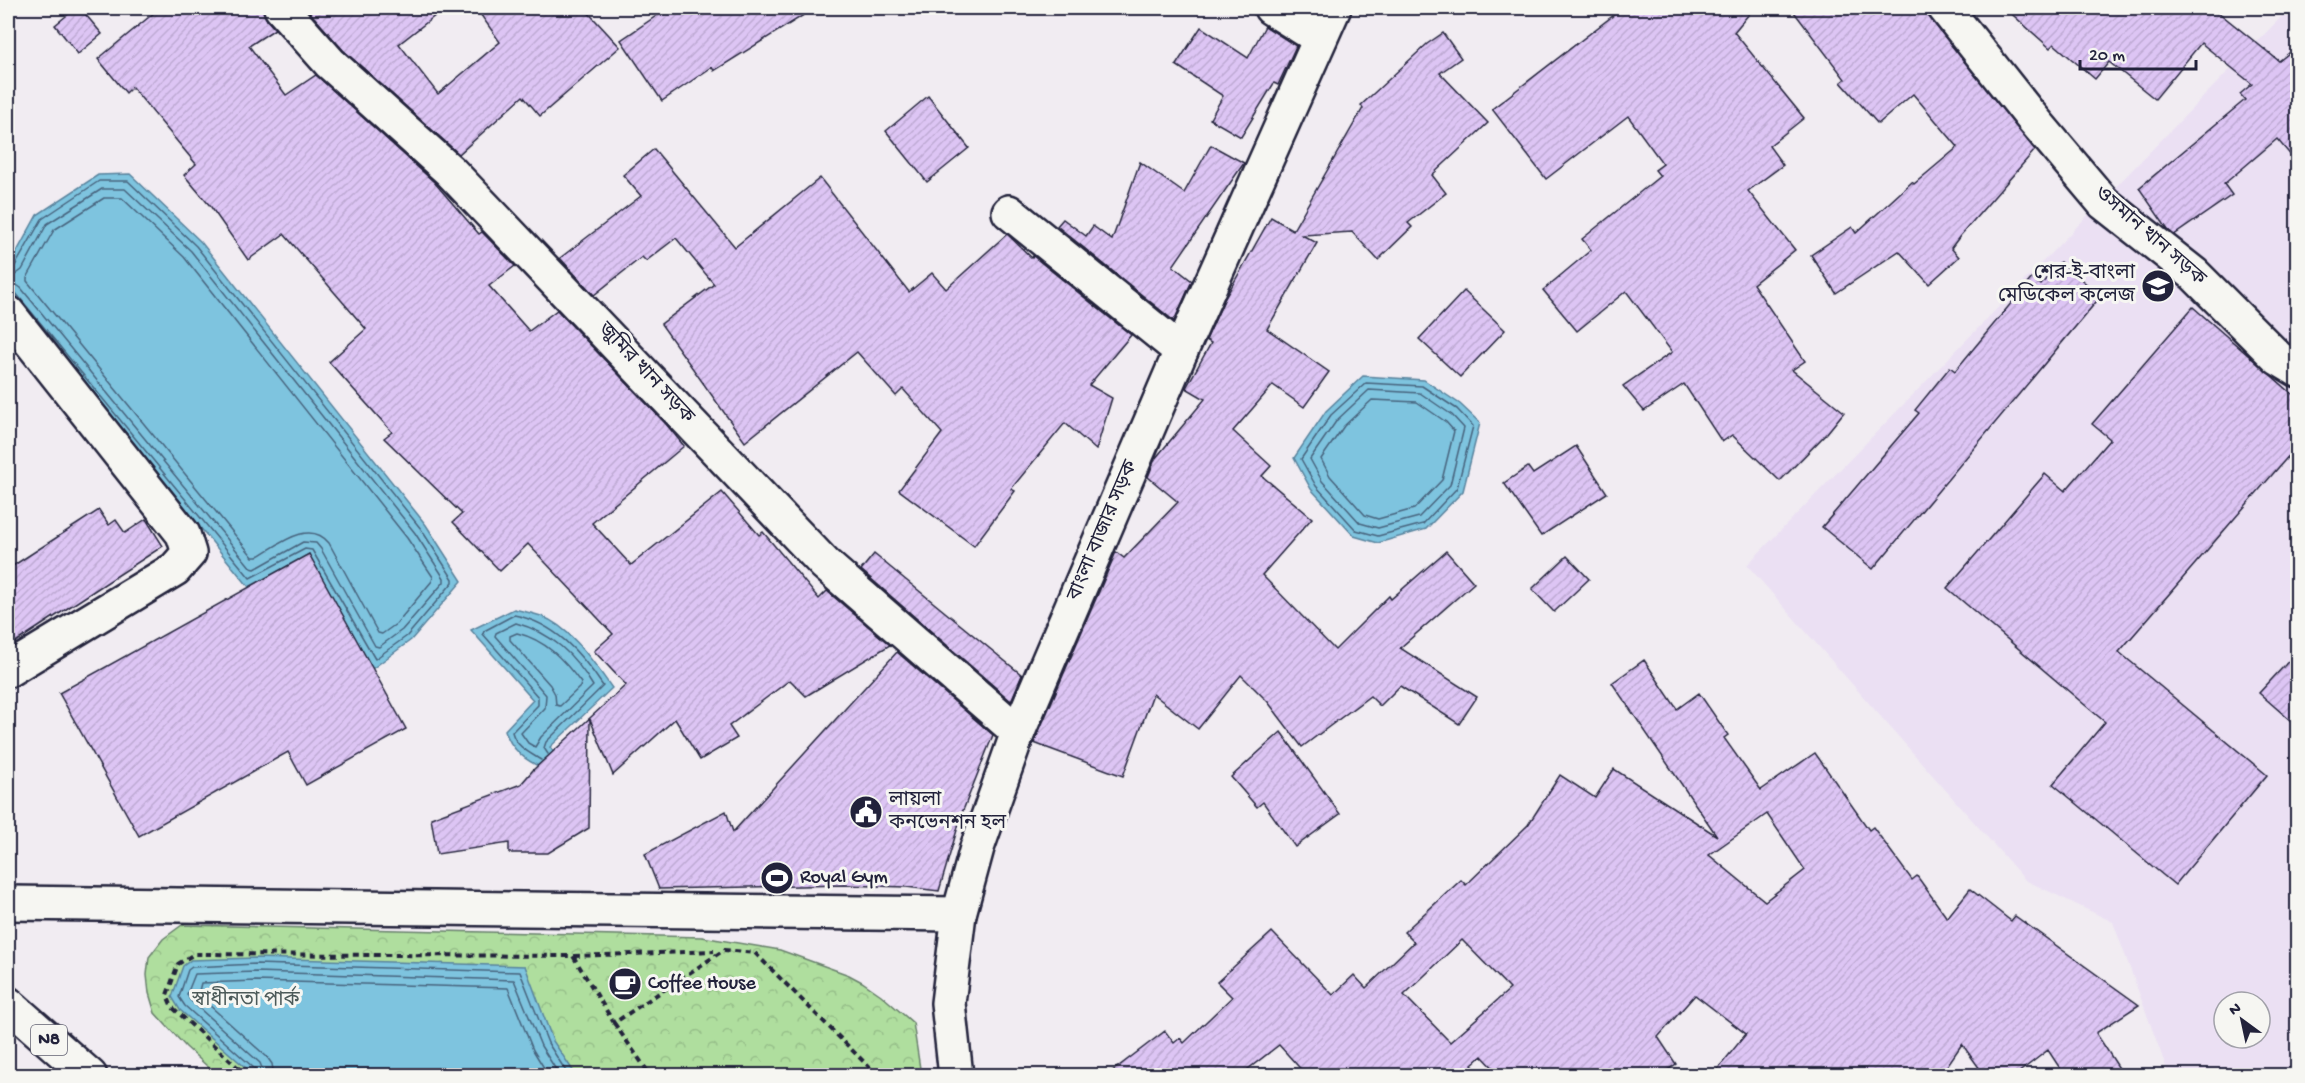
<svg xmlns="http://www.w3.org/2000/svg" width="2305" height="1083" font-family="'Gochi Hand','Noto Sans Bengali',sans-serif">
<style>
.built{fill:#ebe0f3;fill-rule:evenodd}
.forest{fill:url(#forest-crowns);stroke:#68806c;stroke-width:1.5}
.water{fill:#7ec4df;stroke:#59839d;stroke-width:1.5}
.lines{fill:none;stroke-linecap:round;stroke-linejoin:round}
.shore{stroke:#47637d;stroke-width:1.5}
.building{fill:url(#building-hatch);stroke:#22223b;stroke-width:1.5;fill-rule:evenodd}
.minor-casing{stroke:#22223b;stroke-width:38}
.tertiary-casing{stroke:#22223b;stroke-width:38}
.primary-casing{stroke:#22223b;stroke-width:38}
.trunk-casing{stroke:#22223b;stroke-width:38}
.path{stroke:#22223b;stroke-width:4;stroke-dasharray:6 4.5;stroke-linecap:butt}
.minor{stroke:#f6f6f2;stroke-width:33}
.tertiary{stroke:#f6f6f2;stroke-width:33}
.primary{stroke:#f6f6f2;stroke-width:33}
.trunk{stroke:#f6f6f2;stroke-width:33}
.labels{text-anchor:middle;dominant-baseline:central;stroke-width:6;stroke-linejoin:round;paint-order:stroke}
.shield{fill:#f6f6f2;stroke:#626272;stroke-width:1.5}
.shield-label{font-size:18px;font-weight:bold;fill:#22223b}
.street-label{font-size:20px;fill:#22223b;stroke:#f6f6f2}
.poi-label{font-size:20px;fill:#22223b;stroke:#f6f6f2;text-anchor:start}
.park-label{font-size:20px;fill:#4c5a59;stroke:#f6f6f2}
</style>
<defs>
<pattern id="forest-crowns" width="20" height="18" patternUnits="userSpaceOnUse" patternTransform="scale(1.5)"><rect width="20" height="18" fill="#afde9e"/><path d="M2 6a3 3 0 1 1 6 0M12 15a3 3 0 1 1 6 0" fill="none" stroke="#96be89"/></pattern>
<pattern id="building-hatch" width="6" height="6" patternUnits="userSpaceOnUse" patternTransform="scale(1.5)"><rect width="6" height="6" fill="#ddc5f4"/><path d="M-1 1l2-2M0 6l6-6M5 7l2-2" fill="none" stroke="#bda9d2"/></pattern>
</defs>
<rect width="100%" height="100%" fill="#f1ecf2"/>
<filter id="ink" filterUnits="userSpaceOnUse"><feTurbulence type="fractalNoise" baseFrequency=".0167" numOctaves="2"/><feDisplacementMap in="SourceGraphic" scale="12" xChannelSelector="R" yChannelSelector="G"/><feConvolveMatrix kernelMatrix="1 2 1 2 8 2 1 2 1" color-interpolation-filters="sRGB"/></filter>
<g filter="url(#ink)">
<path class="built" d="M2290,8H2297V1075H2169L2113,922L2025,880L1747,565ZM2224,1002H2260V1038H2224Z"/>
<polygon class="forest" points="182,925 702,937 780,950 849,975 862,982 881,995 913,1023 921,1075 217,1075 186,1047 155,1013 149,993 147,975 149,957 163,939"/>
<g class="water">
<polygon points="130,174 201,242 426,525 462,581 411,640 372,669 309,554 249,587 8,293 8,268 37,215 98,175"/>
<polygon points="1363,376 1424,380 1460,404 1480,423 1463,491 1426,529 1378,543 1354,536 1311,489 1294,458 1326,411"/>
<path d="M514,609C523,611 532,613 541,616C571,627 594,663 612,688L550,747L571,777C544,771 513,759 505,730L533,700L471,630Z"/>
<polygon points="256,958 525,966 553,1041 576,1075 254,1075 180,1010 172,997 183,966 191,960"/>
</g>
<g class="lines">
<g class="shore">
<polygon points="102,189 125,189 191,251 415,533 444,578 444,582 402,630 379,647 375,646 321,549 316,543 303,542 255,569 251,568 21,288 11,281 11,278 22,270 47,224"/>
<path d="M104,198H122L184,257L407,538L433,577L432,581L396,624L382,634L378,633L329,543C309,518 277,546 257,557H253L27,281V278L54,230Z"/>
<polyline points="8,269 15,266 42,219 99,181 128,181 196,246 421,529 453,579 453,582 407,636 375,659 312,550 305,549 250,578 15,292 8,290"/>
<polygon points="1366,383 1422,386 1457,409 1473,426 1457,488 1423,524 1378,536 1356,530 1316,486 1301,459 1331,415"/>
<polygon points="1369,390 1420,393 1452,415 1464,428 1450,485 1419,517 1378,528 1360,523 1322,481 1310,459 1337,420"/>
<polygon points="1372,400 1417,402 1446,422 1454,431 1442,480 1414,509 1378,519 1365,515 1330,476 1321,459 1344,426"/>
<path d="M516,623C552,633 574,654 593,686L541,737L535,747L528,743L521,733L545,708L546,695L495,636L496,633Z"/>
<path d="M517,633C546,640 564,660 581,683L580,687L560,706L556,705L555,694L550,685L510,640V636Z"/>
<path d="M541,760C530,753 516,747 512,732L538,705V697L483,634L484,631L514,615C555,623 581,653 603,686L546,742L544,748L548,754"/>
<polyline points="257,1076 255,1069 185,1006 179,997 188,970 192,967 256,964 520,972 548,1043 569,1076"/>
<polyline points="265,1076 260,1063 190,1000 187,994 195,974 256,972 514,980 541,1046 560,1076"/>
<polyline points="274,1076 272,1064 267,1057 198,995 201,983 256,981 508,988 533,1050 549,1076"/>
</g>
</g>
<g class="building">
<polygon points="76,8 80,8 102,34 78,54 55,25"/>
<polygon points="160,8 263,8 267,20 275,29 249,46 286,95 316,75 434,182 479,234 482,232 515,266 489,286 529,331 557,310 666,424 684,446 592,523 631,565 722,492 759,535 763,532 819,599 827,591 890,645 806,696 790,680 729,726 737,738 700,760 675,719 613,775 590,719 589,828 548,853 509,853 509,843 437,854 431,818 521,784 533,770 626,685 594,651 613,634 528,544 500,571 453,522 462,514 384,438 392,432 329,362 366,329 284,234 248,260 211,207 184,175 196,164 132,87 126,93 98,59"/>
<polygon points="306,8 445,8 399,44 438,94 500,42 476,8 584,8 620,47 540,116 523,96 459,154 343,50"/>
<polygon points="668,8 815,8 714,71 712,67 662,101 621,40"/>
<polygon points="1623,8 1754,8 1734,32 1804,118 1769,146 1783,165 1748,191 1795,250 1753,284 1805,361 1792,370 1844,412 1827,433 1780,481 1732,435 1722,442 1684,384 1644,411 1623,386 1672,352 1626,291 1577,331 1543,290 1591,250 1582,239 1660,176 1655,170 1663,164 1628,116 1546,179 1492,109"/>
<polygon points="1791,8 1922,8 2035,150 1960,236 1951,248 1959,257 1929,284 1899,251 1836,293 1811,255 1852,227 1856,233 1912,182 1914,184 1958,147 1913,94 1878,124 1841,82 1845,79"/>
<polygon points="2005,8 2213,8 2279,61 2298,46 2298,164 2277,139 2224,184 2232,195 2174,235 2168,230 2139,188 2245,100 2240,94 2252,84 2201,43 2155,99 2109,62 2095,79 2054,44 2050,48"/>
<polygon points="1265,26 1296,46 1278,85 1274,83 1241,137 1210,119 1223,96 1176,65 1201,27 1248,58"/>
<polygon points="1443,33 1461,58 1440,73 1488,123 1432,175 1446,193 1408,223 1412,227 1378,260 1352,232 1302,235 1317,243 1267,329 1329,372 1304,407 1273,385 1233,431 1271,466 1262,476 1312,518 1262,575 1335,650 1389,596 1391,599 1446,551 1474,583 1400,648 1477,697 1459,724 1400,686 1380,706 1370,696 1302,747 1268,702 1241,675 1198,729 1153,694 1123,776 1034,743 1116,552 1124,558 1178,502 1148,477 1155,459 1205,399 1186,388 1211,343 1206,340 1224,300 1271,217 1293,230 1363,108 1361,105 1427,44"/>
<polygon points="928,96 969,148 927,182 886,131"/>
<polygon points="1211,145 1244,163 1173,266 1192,281 1174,321 1057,226 1063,219 1086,236 1093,226 1112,240 1140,162 1184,193"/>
<polygon points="654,149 735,247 820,178 909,292 932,273 946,289 1007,234 1032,258 1033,256 1131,335 1089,385 1112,398 1096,450 1065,423 1011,489 1015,491 974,546 899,490 942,433 903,389 896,396 857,352 745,442 661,324 714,284 676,238 646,261 642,257 594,295 560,258 641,196 623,175"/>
<polygon points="2060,262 2101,296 1873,569 1822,527 1919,413 1915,410 1950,367 1955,371 2032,278 2041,285"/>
<polygon points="1464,291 1505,330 1460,377 1419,339"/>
<polygon points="2193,307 2298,399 2298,445 2119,652 2267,775 2175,885 2053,784 2105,722 1947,588 2045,474 2065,491 2110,439 2092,424"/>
<polygon points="1576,446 1607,493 1541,536 1504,483 1528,467 1533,474"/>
<polygon points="99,510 109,525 116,520 125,533 146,519 163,546 8,647 8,569"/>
<polygon points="309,554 406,729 306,785 288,752 139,836 59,693"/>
<polygon points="874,554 1022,675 1011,701 861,570"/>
<polygon points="1567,556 1589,579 1554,612 1532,589"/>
<polygon points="2298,651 2298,727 2259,693"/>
<polygon points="897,652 993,735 962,813 939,891 906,887 845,885 659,889 645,854 726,811 733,832"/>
<path d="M1644,660L1677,709L1699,693L1728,735L1724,738L1761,790L1815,753L1869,830L1873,827L1912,880L1917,876L1947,918L1970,889L2011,921L2015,916L2139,1005L2096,1033L2124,1076H2065L2048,1050L2014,1076H1985L1962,1044L1940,1076H1712L1746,1034L1695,995L1658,1037L1676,1064L1659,1076H1501L1482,1056L1472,1065L1482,1076H1307L1279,1045L1239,1076H1106L1165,1031L1174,1043L1180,1038L1184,1043L1232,997L1217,982L1272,932L1333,995L1354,975L1366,988L1414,942L1404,932L1461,880L1466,885L1528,825L1560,775L1595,798L1614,769L1717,836L1612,683ZM1767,814L1805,870L1765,901L1709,855ZM1462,940L1510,989L1450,1042L1404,995Z"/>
<polygon points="1281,732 1340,814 1295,847 1263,802 1257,807 1231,777"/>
</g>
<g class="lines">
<g class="minor-casing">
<g id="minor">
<polyline points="281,8 330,63 450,171 825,564 1018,732"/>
<polyline points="1271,8 1319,38"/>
<polyline points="1945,8 2029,114 2104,203 2194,274 2278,358 2298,370"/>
<polyline points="1009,212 1181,351"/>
<polyline points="8,313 183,534 189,553 175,569 8,670"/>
</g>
</g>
<g class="tertiary-casing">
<polyline id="tertiary" points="8,903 959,914"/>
</g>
<g class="primary-casing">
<polyline id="primary" points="956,1076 948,1003 959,914 977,848 1018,732 1181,351 1334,8"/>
</g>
<g class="trunk-casing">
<polyline id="trunk" points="8,1004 90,1076"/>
</g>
<g class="path">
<polyline points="574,956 714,951"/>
<polyline points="614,1023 651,1076"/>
<polyline points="247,1076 172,1007 167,995 178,964 194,954 573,956 614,1023 724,950 755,953 878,1076"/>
</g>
<use href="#minor" class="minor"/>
<use href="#tertiary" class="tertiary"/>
<use href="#primary" class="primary"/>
<use href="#trunk" class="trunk"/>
</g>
</g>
<defs>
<g id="university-disc" transform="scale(1.725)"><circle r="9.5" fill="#22223b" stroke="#f6f6f2"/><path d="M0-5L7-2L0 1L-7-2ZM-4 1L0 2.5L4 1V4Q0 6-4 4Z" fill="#fff"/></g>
<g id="civic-disc" transform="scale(1.725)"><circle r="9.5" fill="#22223b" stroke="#f6f6f2"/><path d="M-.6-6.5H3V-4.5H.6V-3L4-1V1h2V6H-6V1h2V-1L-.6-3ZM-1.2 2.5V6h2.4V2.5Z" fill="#fff"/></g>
<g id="stadium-disc" transform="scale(1.725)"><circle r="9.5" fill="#22223b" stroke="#f6f6f2"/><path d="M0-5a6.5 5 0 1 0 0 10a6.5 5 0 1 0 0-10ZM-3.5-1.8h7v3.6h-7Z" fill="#fff"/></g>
<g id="cafe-disc" transform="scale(1.725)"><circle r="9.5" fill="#22223b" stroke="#f6f6f2"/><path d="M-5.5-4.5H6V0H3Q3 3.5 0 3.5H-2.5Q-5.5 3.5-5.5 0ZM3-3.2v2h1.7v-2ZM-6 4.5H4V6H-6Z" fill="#fff"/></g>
</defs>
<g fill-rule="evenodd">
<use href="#university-disc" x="2158" y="286"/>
<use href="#civic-disc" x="866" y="812"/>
<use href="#stadium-disc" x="777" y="878"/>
<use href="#cafe-disc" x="625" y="984"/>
</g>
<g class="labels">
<rect class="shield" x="31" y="1025" width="36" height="30" rx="4.5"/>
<g class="shield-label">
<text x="49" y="1040">N8</text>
</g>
<g class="street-label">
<text transform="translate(2149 237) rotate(41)">ওসমান খান সড়ক</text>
<text transform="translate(645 374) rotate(47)">জুমির খান সড়ক</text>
<text transform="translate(1104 531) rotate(-67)">বাংলা বাজার সড়ক</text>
</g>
<g class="poi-label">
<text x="2135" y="274" text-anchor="end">শের-ই-বাংলা<tspan x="2135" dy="23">মেডিকেল কলেজ</tspan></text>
<text x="889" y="801">লায়লা<tspan x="889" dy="23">কনভেনশন হল</tspan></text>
<text x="800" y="878">Royal Gym</text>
<text x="648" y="984">Coffee House</text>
</g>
<g class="park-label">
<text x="246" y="1001">স্বাধীনতা পার্ক</text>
</g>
</g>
<rect width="2305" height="1083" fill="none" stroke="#f6f6f2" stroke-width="30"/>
<rect x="15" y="15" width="2275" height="1053" fill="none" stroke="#22223b" stroke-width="2" filter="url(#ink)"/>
<g transform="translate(2242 1020) rotate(327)"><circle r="28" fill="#f6f6f2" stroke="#a1a1a9" stroke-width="1.5"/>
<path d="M0-4.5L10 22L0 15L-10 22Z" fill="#22223b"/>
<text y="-9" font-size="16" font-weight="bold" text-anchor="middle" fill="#22223b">N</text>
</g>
<path d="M2080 60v9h116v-9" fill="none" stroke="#22223b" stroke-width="3"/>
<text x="2089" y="60" font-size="18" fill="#22223b" stroke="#f6f6f2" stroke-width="4.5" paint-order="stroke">20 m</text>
</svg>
